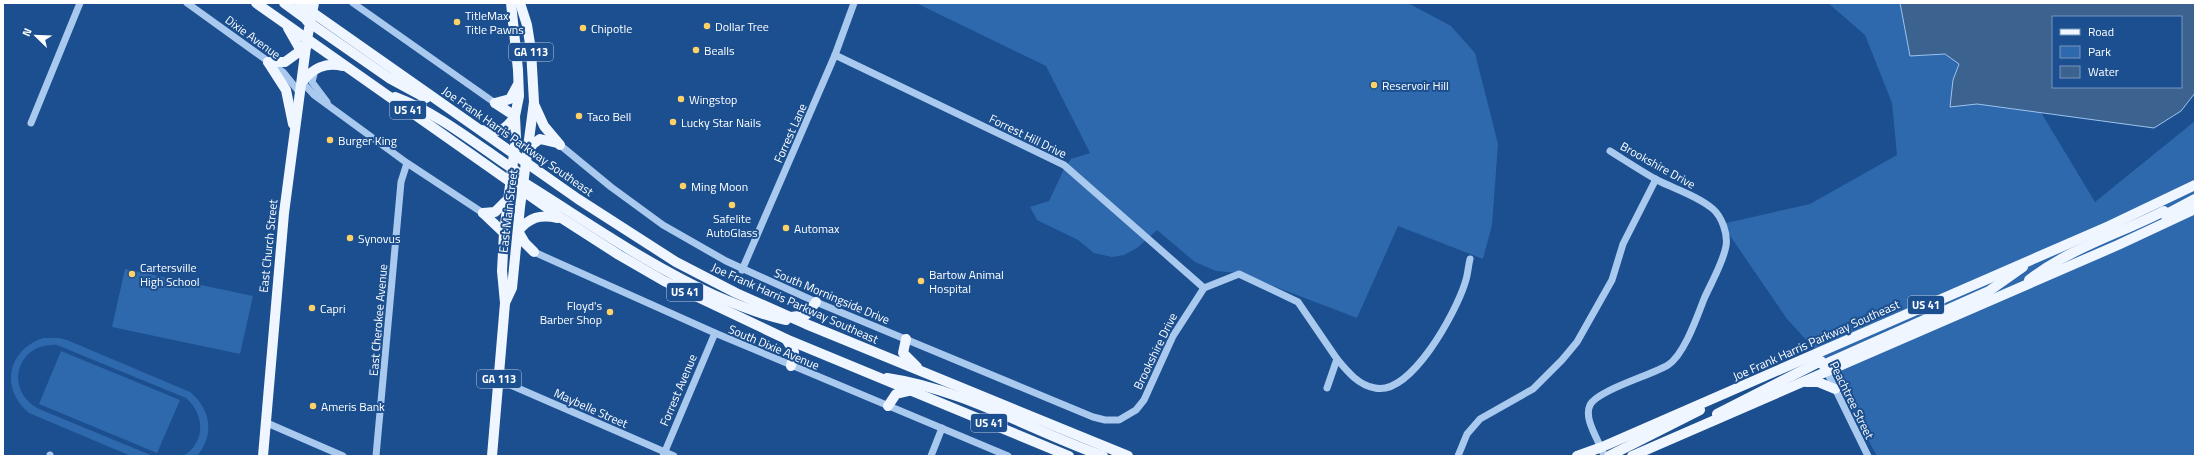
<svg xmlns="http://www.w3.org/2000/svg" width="2198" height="459" font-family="'Titillium Web',sans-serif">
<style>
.green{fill:#2e69ad}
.water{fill:#3c6290;stroke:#9cc4f0;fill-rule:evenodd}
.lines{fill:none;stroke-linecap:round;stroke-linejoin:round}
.minor{stroke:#a9c9ee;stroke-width:7}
.major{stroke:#f0f6ff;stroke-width:10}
.poi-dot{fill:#ffd166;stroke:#1b4f8f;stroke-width:1.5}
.labels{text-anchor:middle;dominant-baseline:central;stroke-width:4;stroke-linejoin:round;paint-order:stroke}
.shield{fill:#1b4f8f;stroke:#bbcadd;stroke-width:1}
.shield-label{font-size:11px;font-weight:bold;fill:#fff}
.poi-label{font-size:12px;fill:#fff;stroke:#1b4f8f;text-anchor:start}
.street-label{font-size:12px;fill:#fff;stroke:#1b4f8f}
</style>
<rect width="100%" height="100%" fill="#1b4f8f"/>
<g class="green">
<polygon points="916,3 1408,3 1451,26 1475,53 1498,144 1492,225 1483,259 1398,226 1357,318 1239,273 1216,271 1195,262 1157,230 1137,248 1124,255 1112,257 1094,253 1078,240 1037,220 1030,207 1049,201 1064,169 1071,159 1090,153 1046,66"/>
<polygon points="1828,3 1975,3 2095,202 2195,121 2195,456 1877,456 1847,402 1843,380 1787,319 1722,224 1810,204 1897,155 1892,103 1865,35"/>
<polygon points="125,269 253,296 240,354 112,327"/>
<path d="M43,338H59L67,340L190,392C211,409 215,435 197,456H183C206,443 205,414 186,398L57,345C17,342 3,390 39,409L153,456H131L29,413C0,389 7,350 43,338Z"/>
<polygon points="61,351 180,400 157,453 39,404"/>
</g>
<path class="water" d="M1900,3H2195V93L2181,111L2154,128L1977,104L1950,107L1953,80L1959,64L1945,54L1910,56ZM2053,17H2181V87H2053Z"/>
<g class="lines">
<g class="minor">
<polyline points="187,3 283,72 300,93"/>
<polyline points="353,3 495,103"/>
<polyline points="835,55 1064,165 1204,288"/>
<polyline points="315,70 312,82 327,102"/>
<polyline points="302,82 314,95 407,163 483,213"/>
<polyline points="31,123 80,3"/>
<polyline points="560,145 611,187 663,225 726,261 816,302 1093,417 1105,420 1119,420 1136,410 1144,400 1173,336 1204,288 1239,274 1298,302 1337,359 1327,388"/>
<polyline points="534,252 715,333 1008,456"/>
<polyline points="742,270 835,55 854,3"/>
<path d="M1337,359C1347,371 1358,385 1375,388C1411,396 1456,312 1465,283C1468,275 1468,267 1470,259"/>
<polyline points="1825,368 1868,456"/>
<polyline points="499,380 674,456"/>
<polyline points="267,423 343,456"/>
<polyline points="50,456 50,455"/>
<polyline points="376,456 401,182 407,163"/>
<polyline points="663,456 715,333"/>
<polyline points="931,456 942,428"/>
<polyline points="1458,456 1467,434 1480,419 1533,389 1562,360 1577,342 1612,280 1623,244 1656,179"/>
<path d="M1604,456C1600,441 1583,420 1590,405C1598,390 1652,375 1668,365C1684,355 1697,317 1704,299C1711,283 1723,263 1726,246C1728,234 1722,217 1713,209C1698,196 1675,189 1657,180C1641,171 1626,161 1610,151"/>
</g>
<g class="major">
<polyline points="256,3 563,219 619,255 664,281 786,339 1069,456"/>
<polyline points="284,3 310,22"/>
<polyline points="299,3 578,199 676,262 736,293 806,324 1128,456"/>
<polyline points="307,21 389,78 426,98"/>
<polyline points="288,28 304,56"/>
<polyline points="268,62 286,90 293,124"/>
<polyline points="268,62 285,62 307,46"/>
<path d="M302,82C313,68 325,62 343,66"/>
<path d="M395,97C440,114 477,145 516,171"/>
<polyline points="495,103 510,99 517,86"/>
<polyline points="495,103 515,116"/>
<polyline points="534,104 544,126 560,145"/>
<path d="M482,130C498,134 506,130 515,116"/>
<polyline points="529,150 533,144 540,139 557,143"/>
<path d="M509,181L523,182C586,221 646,264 714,295C737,305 761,315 786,320"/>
<polyline points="483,213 495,212 506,201"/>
<polyline points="483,213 504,233"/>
<polyline points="2165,215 2195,199"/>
<path d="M518,231C530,217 540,214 558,218"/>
<polyline points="518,231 525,243 534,252"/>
<path d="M2029,280C2070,248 2119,234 2164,211"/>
<polyline points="505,303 512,288 520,207 534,102 531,50 527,25 520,3"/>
<polyline points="791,317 806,315 816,302"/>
<polyline points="786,339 794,352 791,366"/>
<polyline points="906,339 903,353 917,367"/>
<polyline points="1823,365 1989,291 2023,267"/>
<path d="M887,378C963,389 1032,431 1103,456"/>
<polyline points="1806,382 1818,382 1835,389"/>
<polyline points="888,406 896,394 909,391"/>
<polyline points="1717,414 1821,361"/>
<polyline points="263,456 284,213 307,39 314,3"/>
<polyline points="492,456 505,303 502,271 504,233 516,138 515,116 519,96 518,70 511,3"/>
<polyline points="1577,456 1602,447 2109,226 2195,185"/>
<polyline points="1609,456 1700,410"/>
<polyline points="1632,456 2118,245 2195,209"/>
</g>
</g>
<g class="poi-dot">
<circle cx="457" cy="22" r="4"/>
<circle cx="707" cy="26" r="4"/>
<circle cx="583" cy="28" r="4"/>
<circle cx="696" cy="50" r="4"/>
<circle cx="1374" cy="85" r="4"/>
<circle cx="681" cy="99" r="4"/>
<circle cx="579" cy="116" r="4"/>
<circle cx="673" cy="122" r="4"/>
<circle cx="330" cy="140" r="4"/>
<circle cx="683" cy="186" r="4"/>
<circle cx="732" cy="205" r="4"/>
<circle cx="786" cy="228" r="4"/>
<circle cx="350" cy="238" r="4"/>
<circle cx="132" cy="274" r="4"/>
<circle cx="921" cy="281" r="4"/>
<circle cx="312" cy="308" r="4"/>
<circle cx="610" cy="312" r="4"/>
<circle cx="313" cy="406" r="4"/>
</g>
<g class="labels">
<g class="shield">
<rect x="509" y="43" width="44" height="18" rx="3"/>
<rect x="390" y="101" width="36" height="18" rx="3"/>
<rect x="667" y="283" width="36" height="18" rx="3"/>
<rect x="1908" y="296" width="36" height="18" rx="3"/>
<rect x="477" y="370" width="44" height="18" rx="3"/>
<rect x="971" y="414" width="36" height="18" rx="3"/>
</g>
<g class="shield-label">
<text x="531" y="52">GA 113</text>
<text x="408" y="110">US 41</text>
<text x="685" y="292">US 41</text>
<text x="1926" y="305">US 41</text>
<text x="499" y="379">GA 113</text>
<text x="989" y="423">US 41</text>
</g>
<g class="poi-label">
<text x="465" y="15">TitleMax<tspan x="465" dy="14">Title Pawns</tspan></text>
<text x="715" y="26">Dollar Tree</text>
<text x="591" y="28">Chipotle</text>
<text x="704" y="50">Bealls</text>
<text x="1382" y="85">Reservoir Hill</text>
<text x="689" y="99">Wingstop</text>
<text x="587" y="116">Taco Bell</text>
<text x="681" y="122">Lucky Star Nails</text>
<text x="338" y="140">Burger King</text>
<text x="691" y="186">Ming Moon</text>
<text x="732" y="218" text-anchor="middle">Safelite<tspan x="732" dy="14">AutoGlass</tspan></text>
<text x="794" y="228">Automax</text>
<text x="358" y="238">Synovus</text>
<text x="140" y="267">Cartersville<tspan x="140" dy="14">High School</tspan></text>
<text x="929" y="274">Bartow Animal<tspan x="929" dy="14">Hospital</tspan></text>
<text x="602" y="305" text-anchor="end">Floyd's<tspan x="602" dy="14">Barber Shop</tspan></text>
<text x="320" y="308">Capri</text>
<text x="321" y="406">Ameris Bank</text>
</g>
<g class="street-label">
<text transform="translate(253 37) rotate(36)">Dixie Avenue</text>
<text transform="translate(790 133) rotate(-66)">Forrest Lane</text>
<text transform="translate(1028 136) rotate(26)">Forrest Hill Drive</text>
<text transform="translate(518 141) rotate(35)">Joe Frank Harris Parkway Southeast</text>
<text transform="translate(1658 165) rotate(29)">Brookshire Drive</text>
<text transform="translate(508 211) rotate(-83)">East Main Street</text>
<text transform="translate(268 246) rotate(-84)">East Church Street</text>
<text transform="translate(832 296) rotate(23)">South Morningside Drive</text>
<text transform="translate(795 303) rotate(24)">Joe Frank Harris Parkway Southeast</text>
<text transform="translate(378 320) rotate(-85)">East Cherokee Avenue</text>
<text transform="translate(1816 340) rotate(-24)">Joe Frank Harris Parkway Southeast</text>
<text transform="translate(774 347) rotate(23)">South Dixie Avenue</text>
<text transform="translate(1155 351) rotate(-64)">Brookshire Drive</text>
<text transform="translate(678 390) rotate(-67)">Forrest Avenue</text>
<text transform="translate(1852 400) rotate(64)">Peachtree Street</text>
<text transform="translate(591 408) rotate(24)">Maybelle Street</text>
</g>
</g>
<rect width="2198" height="459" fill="none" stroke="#ffffff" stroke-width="8"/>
<rect x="2052" y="16" width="130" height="72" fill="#1b4f8f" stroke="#7695bc"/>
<rect x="2060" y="29" width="20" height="6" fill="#f0f6ff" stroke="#7695bc"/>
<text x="2088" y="36" font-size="12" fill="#ffffff">Road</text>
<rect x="2060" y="46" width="20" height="12" fill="#2e69ad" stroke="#7695bc"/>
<text x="2088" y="56" font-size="12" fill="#ffffff">Park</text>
<rect x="2060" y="66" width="20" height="12" fill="#3c6290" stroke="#7695bc"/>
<text x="2088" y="76" font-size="12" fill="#ffffff">Water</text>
<g transform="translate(36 36) rotate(293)" stroke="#1b4f8f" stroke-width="3" paint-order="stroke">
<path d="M0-3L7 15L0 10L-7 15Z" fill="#ffffff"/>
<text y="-6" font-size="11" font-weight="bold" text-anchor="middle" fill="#ffffff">N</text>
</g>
</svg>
